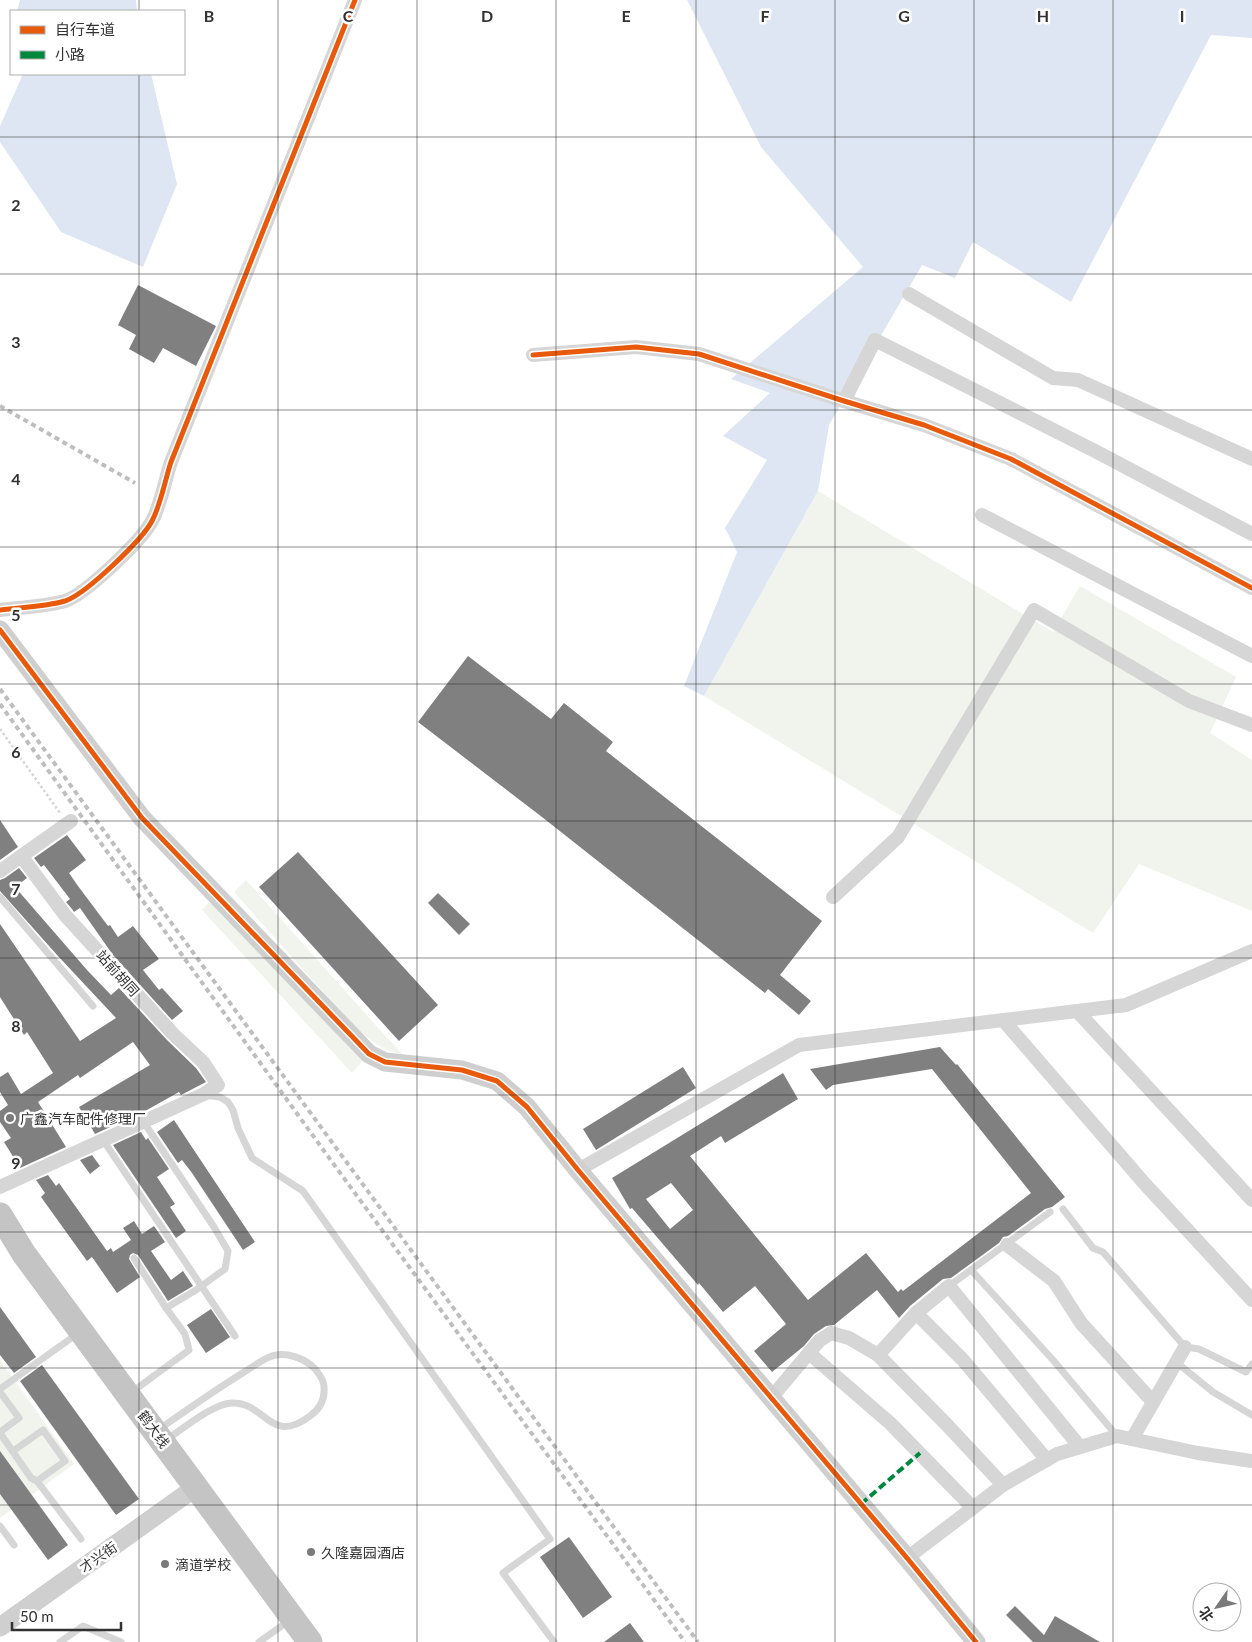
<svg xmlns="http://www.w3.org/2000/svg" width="1252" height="1642" font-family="Lato,'Noto Sans SC',sans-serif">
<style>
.green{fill:#f0f4ed}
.water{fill:#dde6f2}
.building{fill:#808080;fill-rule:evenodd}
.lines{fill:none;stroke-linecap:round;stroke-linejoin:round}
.path{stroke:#d5d5d5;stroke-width:2.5;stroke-dasharray:2.5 2.5;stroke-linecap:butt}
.lane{stroke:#d6d6d6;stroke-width:7}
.street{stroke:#d6d6d6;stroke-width:14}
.secondary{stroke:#cfcfcf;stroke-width:19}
.highway{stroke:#c4c4c4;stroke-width:25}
.rail{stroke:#bebebe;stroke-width:4;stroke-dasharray:5 4;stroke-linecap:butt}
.quiet{stroke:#00873e;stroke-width:4;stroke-dasharray:8 4;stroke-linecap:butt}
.cycleway-casing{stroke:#fff;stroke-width:8}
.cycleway{stroke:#e8590c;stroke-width:5}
.grid{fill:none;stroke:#323232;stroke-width:1;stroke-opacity:0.55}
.poi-dot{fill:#7a7a7a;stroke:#fff;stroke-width:2}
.labels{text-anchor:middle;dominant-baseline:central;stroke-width:5;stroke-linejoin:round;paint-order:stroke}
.street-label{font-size:14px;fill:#323232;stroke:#fff}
.poi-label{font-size:14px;fill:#323232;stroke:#fff;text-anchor:start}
.grid-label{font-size:16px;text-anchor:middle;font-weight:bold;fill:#323232;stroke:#fff;stroke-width:5;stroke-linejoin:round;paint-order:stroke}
</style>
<rect width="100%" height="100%" fill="#fff"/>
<g class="green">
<polygon points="818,491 1053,632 1080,586 1236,677 1210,733 1252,760 1252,911 1139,864 1093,933 704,696"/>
<polygon points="246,880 389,1040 403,1055 384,1049 357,1030 234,892"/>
<polygon points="213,898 365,1058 352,1073 202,910"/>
<polygon points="0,1360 74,1464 0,1518"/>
</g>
<g class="water">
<polygon points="20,0 136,0 137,11 17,11"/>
<polygon points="687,0 1252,0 1252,38 1211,35 1071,302 973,242 955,278 922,265 829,425 818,491 704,696 684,686 737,552 725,528 767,460 723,436 770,393 731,379 863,267 761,147"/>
<polygon points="23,74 151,74 177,184 143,267 61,232 0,142 0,126"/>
</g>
<g class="building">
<polygon points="138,285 216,326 196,366 163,348 154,363 129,349 136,335 118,325"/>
<polygon points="468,656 551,719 564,703 613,742 606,751 822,921 780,975 811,1001 799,1015 768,989 765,993 542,817 418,722"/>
<polygon points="0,820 18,847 0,860"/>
<polygon points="67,835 86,860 69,873 78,886 108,926 110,925 118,937 133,926 159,959 143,970 159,990 162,988 183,1011 172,1020 113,955 80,908 74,912 72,909 66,902 70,899 44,865 41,867 34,858"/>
<polygon points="298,852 438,1005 399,1041 259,887"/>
<polygon points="19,868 27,878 15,887 87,970 111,995 119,988 167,1040 196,1068 206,1082 181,1095 179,1092 147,1110 95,1134 79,1107 150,1065 133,1042 80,1078 78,1075 38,1102 66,1147 20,1168 4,1142 11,1138 0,1122 0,1111 8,1105 0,1092 0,1077 8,1072 21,1094 53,1073 27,1032 24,1035 0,997 0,924 80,1041 116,1018 58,956 0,891 0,880 5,878"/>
<polygon points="438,893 470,924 459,935 428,903"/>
<path d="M940,1047L956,1065L957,1064L1065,1197L1052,1207L1045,1209L1008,1236L1003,1237L999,1243L951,1278L943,1279L910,1306L899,1318L877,1290L834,1325L826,1326L814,1334L804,1346L772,1372L754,1351L786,1324L755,1286L723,1312L699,1283L698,1285L632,1208L630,1209L612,1178L783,1073L798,1099L725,1143L721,1136L690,1156L808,1300L866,1253L898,1292L901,1289L903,1291L1031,1193L932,1069L833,1085L826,1090L810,1069ZM671,1183L693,1210L670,1229L646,1199Z"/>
<polygon points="683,1067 696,1088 596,1150 583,1129"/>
<polygon points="174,1120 255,1242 243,1250 192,1173 182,1160 178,1163 157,1132"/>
<polygon points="141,1132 146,1140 148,1138 169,1169 157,1177 175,1204 170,1207 186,1231 176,1238 113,1145"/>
<polygon points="92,1155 100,1166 90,1174 80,1160"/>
<polygon points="48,1175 56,1186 59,1183 107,1251 111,1248 113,1252 131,1240 123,1228 134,1221 142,1234 154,1226 165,1242 151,1251 171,1280 183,1271 193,1286 168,1301 138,1255 133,1253 130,1255 129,1259 140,1277 117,1293 92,1257 87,1261 41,1197 45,1193 36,1180"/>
<polygon points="0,1307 36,1357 14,1373 0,1355"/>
<polygon points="211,1309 230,1337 206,1353 187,1325"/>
<polygon points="42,1365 139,1499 116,1515 20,1381"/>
<polygon points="0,1451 68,1545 48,1560 0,1494"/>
<polygon points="569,1537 612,1597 583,1618 540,1557"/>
<polygon points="1015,1606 1044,1635 1055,1616 1100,1642 1033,1642 1006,1615"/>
<polygon points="630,1623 644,1642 604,1642"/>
</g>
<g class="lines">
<polyline class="path" points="0,729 60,813"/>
<g class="lane">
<polyline points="0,897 93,1006"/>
<polyline points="204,1095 220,1097 228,1102 233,1110 238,1128 252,1158 303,1191 550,1539 503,1573 554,1642"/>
<polyline points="103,1140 235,1336"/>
<polyline points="1063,1209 1093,1248 1103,1252 1185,1347 1199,1349 1246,1372 1252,1364"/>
<polyline points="134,1258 166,1308"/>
<polyline points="972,1271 1053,1360 1117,1436"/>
<polyline points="949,1286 1050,1212"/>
<polyline points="1176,1362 1213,1392 1252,1415"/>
<polyline points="0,1389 77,1334"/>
<polyline points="0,1392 19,1418 0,1432"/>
<polyline points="132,1392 189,1350 185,1334 166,1308 196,1290 225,1269 228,1251 214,1227 143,1121"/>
<path d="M158,1430C188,1409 218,1388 249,1369C257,1364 267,1356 276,1355C288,1353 302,1358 311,1365C317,1370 324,1380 324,1387C325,1399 320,1409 310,1416C270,1446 266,1402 232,1403C212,1404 183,1429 166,1440"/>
<polyline points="0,1433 31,1478 37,1481"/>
<polyline points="13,1451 43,1430 65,1461 37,1481 81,1539"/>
<polyline points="0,1526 14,1545"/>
<polyline points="60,1642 83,1626 121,1642"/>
<polyline points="259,1642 290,1620"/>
</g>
<g class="street">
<polyline points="909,294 1053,378 1078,380 1252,459"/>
<polyline points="533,355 636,347 699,354 844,401 924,425 1011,459 1252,588"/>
<polyline points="844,401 875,340 1097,452 1252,534"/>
<polyline points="982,515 1252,656"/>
<path d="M0,610C22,607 44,607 65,601C86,594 142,540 152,521C161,504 165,480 171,462L355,0"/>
<polyline points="0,871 71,821"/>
<polyline points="833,897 898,837 1034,610 1189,701 1252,725"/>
<polyline points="1077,1011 1252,1200"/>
<polyline points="1003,1020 1144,1183 1252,1300"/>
<polyline points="578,1170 799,1045 1126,1005 1252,951"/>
<polyline points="0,1187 204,1094 218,1085 203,1062 173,1034 65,915 22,857"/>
<polyline points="1007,1245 1054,1281 1081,1323 1153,1402"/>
<polyline points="916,1313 963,1360 1047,1460"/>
<polyline points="809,1353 891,1424 973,1508"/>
<polyline points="878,1355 948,1426 1003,1485"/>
<polyline points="771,1398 819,1341 831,1333 849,1338 878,1355 916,1313 949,1286 1080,1447"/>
<polyline points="1132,1439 1185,1347"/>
<polyline points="907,1558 1003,1485 1057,1454 1117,1436 1198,1453 1252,1461"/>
</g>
<g class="secondary">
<polyline points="0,630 142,818 369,1054 385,1062 462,1070 497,1081 527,1107 578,1170 907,1558 976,1642"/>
<polyline points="0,1627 196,1487"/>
</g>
<polyline class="highway" points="0,1215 24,1254 310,1642"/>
<g class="rail">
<polyline points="0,406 135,483"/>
<polyline points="0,689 698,1642"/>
<polyline points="0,704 335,1166 685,1642"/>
</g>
<polyline class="quiet" points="861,1504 920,1453"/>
<g class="cycleway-casing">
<g id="cycleway">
<polyline points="533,355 636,347 699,354 844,401 924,425 1011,459 1252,588"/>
<path d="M0,610C22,607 44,607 65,601C86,594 142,540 152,521C161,504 165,480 171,462L355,0"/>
<polyline points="0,630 142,818 369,1054 385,1062 462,1070 497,1081 527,1107 578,1170 907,1558 976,1642"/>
</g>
</g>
<use href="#cycleway" class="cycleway"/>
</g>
<path class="grid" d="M139,0V11M278,0V1642M417,0V1642M556,0V1642M696,0V1642M835,0V1642M974,0V1642M1113,0V1642M139,74V1642M0,137H1252M0,274H1252M0,410H1252M0,547H1252M0,684H1252M0,821H1252M0,958H1252M0,1095H1252M0,1232H1252M0,1368H1252M0,1505H1252"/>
<g class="poi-dot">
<circle cx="10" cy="1118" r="5"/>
<circle cx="311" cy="1552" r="5"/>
<circle cx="165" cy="1564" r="5"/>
</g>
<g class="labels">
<g class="street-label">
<text transform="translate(118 973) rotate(48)">站前胡同</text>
<text transform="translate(154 1429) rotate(54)">鹤大线</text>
<text transform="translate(98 1557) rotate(-35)">才兴街</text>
</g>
<g class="poi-label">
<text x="20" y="1118">广鑫汽车配件修理厂</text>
<text x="321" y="1552">久隆嘉园酒店</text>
<text x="175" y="1564">滴道学校</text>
</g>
</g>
<g class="grid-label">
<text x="209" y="22">B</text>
<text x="348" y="22">C</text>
<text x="487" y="22">D</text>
<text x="626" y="22">E</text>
<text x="765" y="22">F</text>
<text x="904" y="22">G</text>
<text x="1043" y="22">H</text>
<text x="1182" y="22">I</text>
<text x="16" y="211">2</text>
<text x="16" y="348">3</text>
<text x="16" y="485">4</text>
<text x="16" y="621">5</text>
<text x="16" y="758">6</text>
<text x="16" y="895">7</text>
<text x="16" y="1032">8</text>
<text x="16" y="1169">9</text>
</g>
<rect x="10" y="10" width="175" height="65" fill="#ffffff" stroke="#adadad"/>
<rect x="20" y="26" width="25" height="8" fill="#e8590c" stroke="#adadad"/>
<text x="55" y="35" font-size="15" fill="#323232">自行车道</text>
<rect x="20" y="51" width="25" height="8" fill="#00873e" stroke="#adadad"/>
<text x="55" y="60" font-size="15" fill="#323232">小路</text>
<g transform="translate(1217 1607) rotate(236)"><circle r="24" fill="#ffffff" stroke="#adadad"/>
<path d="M0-4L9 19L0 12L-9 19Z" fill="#7a7a7a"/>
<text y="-8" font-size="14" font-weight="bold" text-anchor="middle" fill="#323232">北</text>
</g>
<path d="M12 1622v8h109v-8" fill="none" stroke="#323232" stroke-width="2.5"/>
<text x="20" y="1622" font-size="15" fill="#323232" stroke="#ffffff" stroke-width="4" paint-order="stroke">50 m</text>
</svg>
